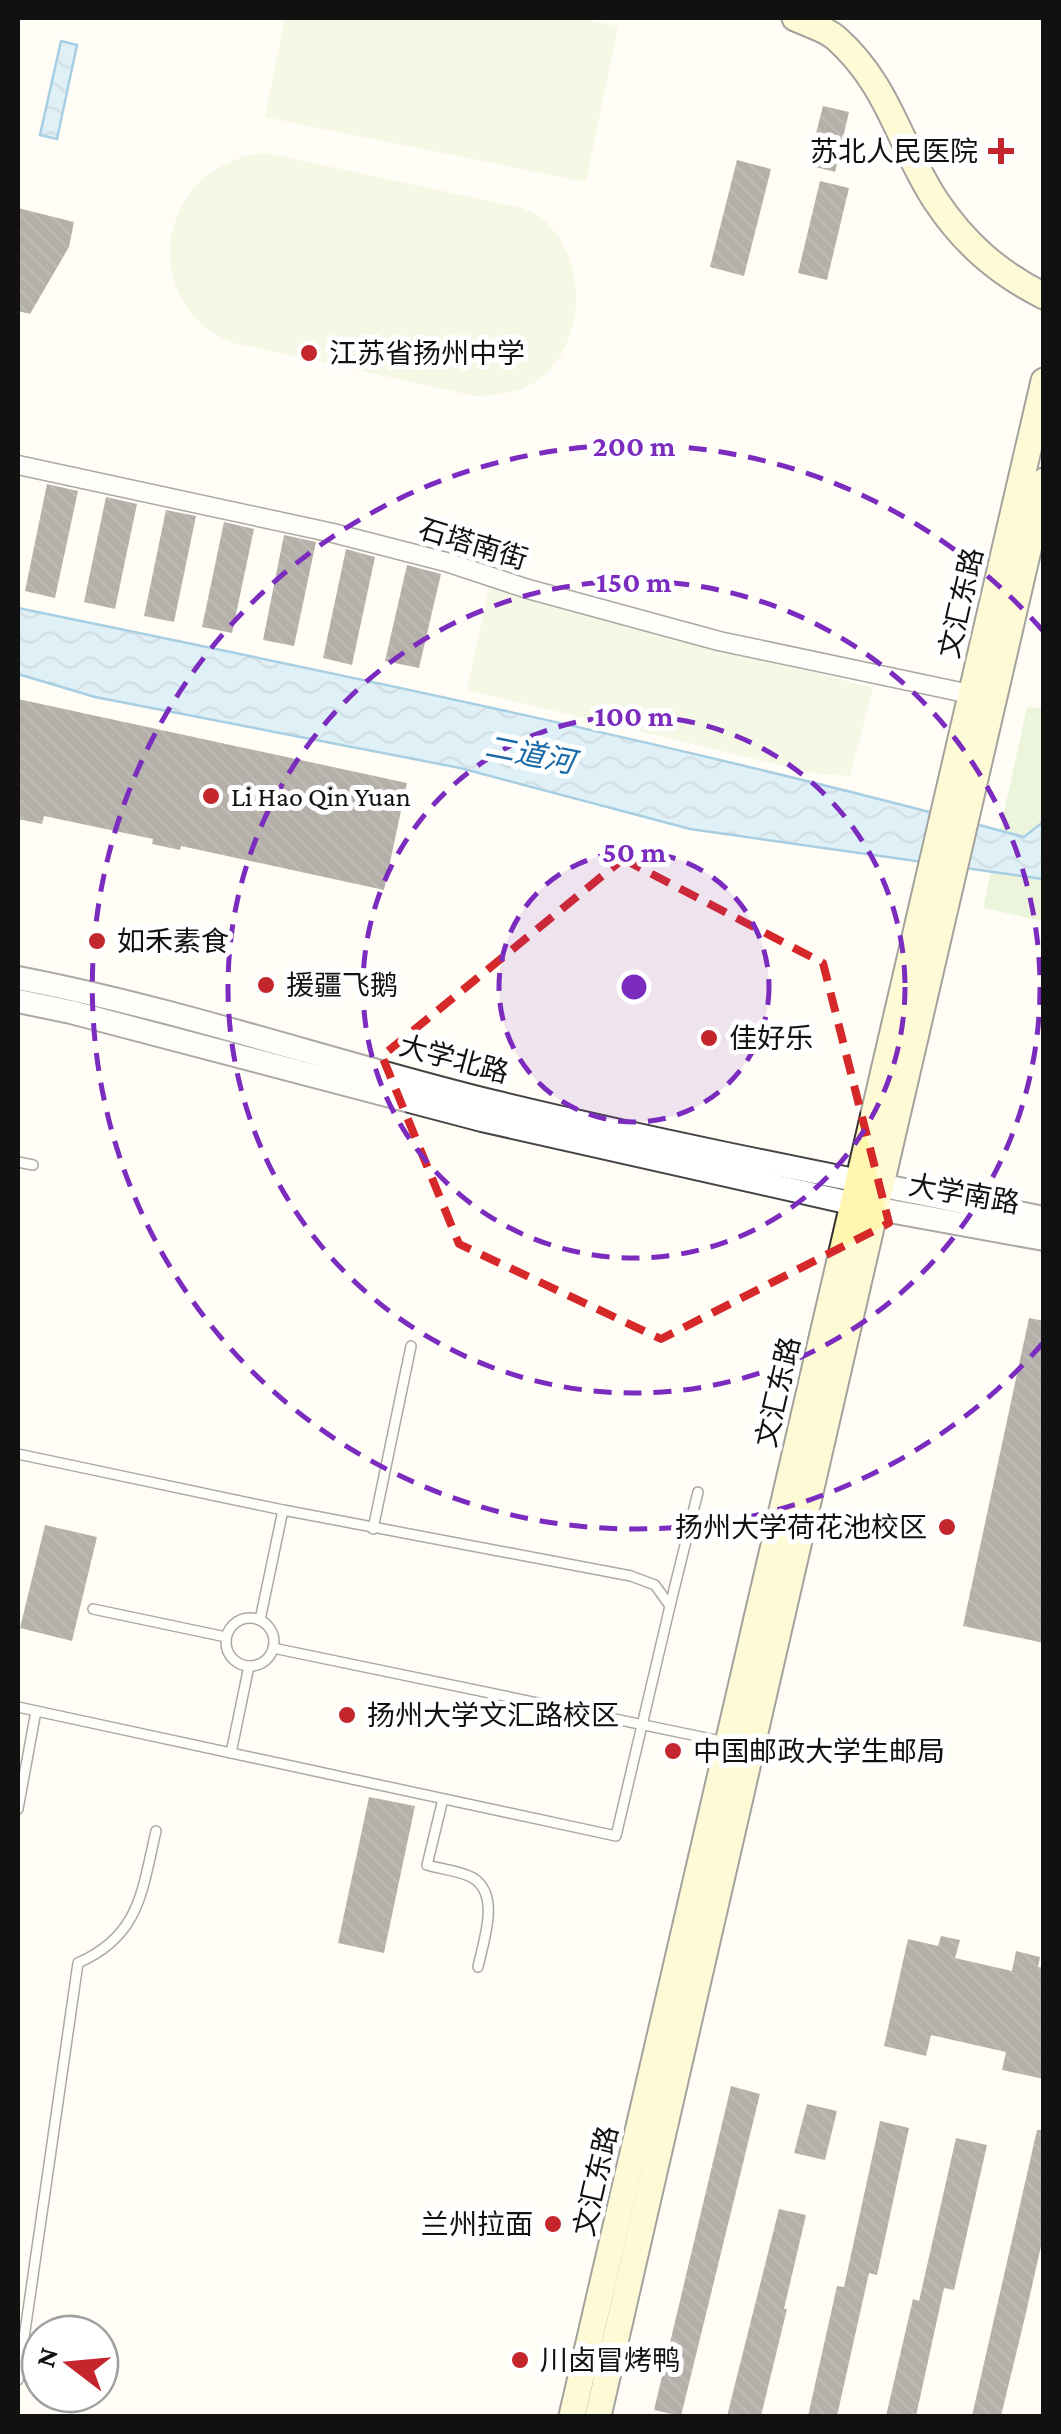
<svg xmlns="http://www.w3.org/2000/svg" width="1061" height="2434" font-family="'Crimson Pro','Noto Sans SC',serif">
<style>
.green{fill:#d5ebbd}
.pitch{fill:#e6f2cf}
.water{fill:url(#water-waves);stroke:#3f96cf;stroke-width:2.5}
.building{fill:url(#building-back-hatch)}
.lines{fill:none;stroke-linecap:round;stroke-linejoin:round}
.service-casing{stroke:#444;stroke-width:12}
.minor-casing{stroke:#444;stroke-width:21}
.tertiary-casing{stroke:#444;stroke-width:26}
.secondary-casing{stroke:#333;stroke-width:29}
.service{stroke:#fff;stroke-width:9}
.minor{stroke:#fff;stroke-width:18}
.tertiary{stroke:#fff;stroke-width:22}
.secondary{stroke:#fff6b0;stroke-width:25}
.marked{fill:none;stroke:#d62828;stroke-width:8;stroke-dasharray:20 12;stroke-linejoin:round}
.ring{fill:none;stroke:#7b2cbf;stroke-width:5;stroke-dasharray:18 12}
.poi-dot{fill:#c4262e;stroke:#fff;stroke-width:4}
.labels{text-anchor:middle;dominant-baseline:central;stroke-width:10;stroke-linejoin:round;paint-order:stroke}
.poi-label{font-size:28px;fill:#111;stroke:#fff;text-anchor:start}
.street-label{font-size:28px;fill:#111;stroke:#fff}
.water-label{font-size:30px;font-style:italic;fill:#1768a6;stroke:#fff}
.centre{fill:#7b2cbf;stroke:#fff;stroke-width:5}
.ring-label{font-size:30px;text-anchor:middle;font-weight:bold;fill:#7b2cbf;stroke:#fff;stroke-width:10;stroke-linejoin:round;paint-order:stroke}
</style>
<defs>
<pattern id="water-waves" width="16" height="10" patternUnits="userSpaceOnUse" patternTransform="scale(2.5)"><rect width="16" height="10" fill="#b9e0f7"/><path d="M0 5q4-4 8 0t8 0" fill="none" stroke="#9ebfd3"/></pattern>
<pattern id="building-back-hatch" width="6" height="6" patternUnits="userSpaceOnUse" patternTransform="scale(2.5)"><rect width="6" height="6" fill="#5a524d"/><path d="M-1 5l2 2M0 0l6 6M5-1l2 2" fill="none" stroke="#6d6662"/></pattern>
</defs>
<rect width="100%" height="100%" fill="#fffdf5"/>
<polygon class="green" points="1027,707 1043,708 1043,921 983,908"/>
<g class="pitch">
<polygon points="285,18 577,18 618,26 586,182 265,117"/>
<path d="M266,153L522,208C528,211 537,214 542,219C588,256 587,341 541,378C522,393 499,395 475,396L230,342C132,297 161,161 266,153Z"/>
<polygon points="489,588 873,688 850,776 818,774 467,690"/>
</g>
<g class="water">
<polygon points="61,41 77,45 57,139 40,135"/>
<path d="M18,608C354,677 692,747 1024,837L1043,822V879L690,829L460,768L95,697L18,674Z"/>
</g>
<g class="building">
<polygon points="823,106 849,112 835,172 808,165"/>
<polygon points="737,160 771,169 744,276 710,267"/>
<polygon points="820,181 849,188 827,280 798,273"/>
<polygon points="18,208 74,222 69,247 30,314 18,311"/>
<polygon points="47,484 78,491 55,598 25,591"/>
<polygon points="106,497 137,504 115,609 84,602"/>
<polygon points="166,510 196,516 174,622 144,616"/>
<polygon points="224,522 254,529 232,633 202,627"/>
<polygon points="284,535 316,542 294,646 263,640"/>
<polygon points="346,549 375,557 352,665 323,658"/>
<polygon points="407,565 441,574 419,668 385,661"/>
<polygon points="18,699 407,783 384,890 181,846 180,850 152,844 153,839 44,816 42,824 18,819"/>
<polygon points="1029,1318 1044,1321 1044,1643 963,1626"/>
<polygon points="45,1525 97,1537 72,1641 20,1628"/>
<polygon points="369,1797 415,1806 384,1953 338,1943"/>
<polygon points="941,1936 960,1940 955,1958 1012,1971 1016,1951 1040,1957 1038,1967 1044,1968 1044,2079 1002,2070 1006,2052 931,2035 926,2056 884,2046 908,1939 938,1946"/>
<polygon points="731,2086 760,2094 681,2416 654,2410"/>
<polygon points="807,2104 837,2111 825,2160 794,2153"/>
<polygon points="880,2121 909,2128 877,2275 869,2273 837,2416 808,2416 837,2286 844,2287"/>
<polygon points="1037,2130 1044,2130 1044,2233 1025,2317 1001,2416 972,2416"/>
<polygon points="956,2138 987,2145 954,2290 944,2288 916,2416 886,2416 913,2299 919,2301"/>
<polygon points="779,2209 806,2215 784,2309 787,2309 761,2416 727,2416"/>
</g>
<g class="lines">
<g class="service-casing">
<g id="service">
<polyline points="18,1162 33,1165"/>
<polyline points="18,1454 283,1510"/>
<polyline points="373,1529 411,1346"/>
<polyline points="670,1606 698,1492"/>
<polyline points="93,1609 226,1637"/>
<circle cx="250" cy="1642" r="24"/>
<polyline points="273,1648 726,1742"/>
<polyline points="18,1707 616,1836 670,1606 655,1585 631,1576 283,1510 260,1620"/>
<polyline points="231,1753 249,1666"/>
<path d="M443,1799L427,1865C440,1869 461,1871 473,1878C501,1895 483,1942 478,1967"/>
<polyline points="18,1809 36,1711"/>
<path d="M18,2380L78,1963C140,1936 142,1891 156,1831"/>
</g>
</g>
<g class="minor-casing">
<polyline id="minor" points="18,465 333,533 446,562 528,589 719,641 970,694"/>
</g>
<g class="tertiary-casing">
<g id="tertiary">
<path d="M18,978C179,1009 335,1063 494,1102C676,1146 860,1181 1044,1218"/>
<polyline points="18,1001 71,1012 482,1120 873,1208 1044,1239"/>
</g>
</g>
<g class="secondary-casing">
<g id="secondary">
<path d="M795,18C808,24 826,29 836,38C890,86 899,145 936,201C964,243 998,273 1044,296"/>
<polyline points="572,2416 1044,381"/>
<path d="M598,2416C748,1772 892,1125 1044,481"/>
</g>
</g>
<use href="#service" class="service"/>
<use href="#minor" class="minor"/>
<use href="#tertiary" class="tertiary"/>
<use href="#secondary" class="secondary"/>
</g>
<path d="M0 0H1061V2434H0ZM623,859L823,963L889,1223L661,1339L459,1244L382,1056Z" fill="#fffdf5" fill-opacity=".55" fill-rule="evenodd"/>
<path class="marked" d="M623,859L823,963L889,1223L661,1339L459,1244L382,1056Z"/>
<circle cx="634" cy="987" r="135" fill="#7b2cbf" fill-opacity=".12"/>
<g class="ring">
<circle cx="634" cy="987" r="135"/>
<circle cx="634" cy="987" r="271"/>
<circle cx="634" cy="987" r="406"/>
<path d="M1043 1343A542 542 0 1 1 1043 631"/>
</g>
<g class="poi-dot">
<path d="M996 136h10v10h10v10h-10v10h-10v-10h-10v-10h10z"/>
<circle cx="309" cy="353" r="10"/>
<circle cx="211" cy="796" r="10"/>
<circle cx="97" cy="941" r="10"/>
<circle cx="266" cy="985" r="10"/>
<circle cx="709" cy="1038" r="10"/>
<circle cx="947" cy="1527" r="10"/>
<circle cx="347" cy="1715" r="10"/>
<circle cx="673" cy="1751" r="10"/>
<circle cx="553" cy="2224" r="10"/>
<circle cx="520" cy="2360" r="10"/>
</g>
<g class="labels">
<g class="poi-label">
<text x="978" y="151" text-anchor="end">苏北人民医院</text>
<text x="329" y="353">江苏省扬州中学</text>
<text x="231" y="796">Li Hao Qin Yuan</text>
<text x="117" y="941">如禾素食</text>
<text x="286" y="985">援疆飞鹅</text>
<text x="729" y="1038">佳好乐</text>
<text x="927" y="1527" text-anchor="end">扬州大学荷花池校区</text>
<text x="367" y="1715">扬州大学文汇路校区</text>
<text x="693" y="1751">中国邮政大学生邮局</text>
<text x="533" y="2224" text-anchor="end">兰州拉面</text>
<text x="540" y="2360">川卤冒烤鸭</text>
</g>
<g class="street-label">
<text transform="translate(473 544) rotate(17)">石塔南街</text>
<text transform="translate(961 603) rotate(-77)">文汇东路</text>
<text transform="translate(454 1059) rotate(15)">大学北路</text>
<text transform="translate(964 1194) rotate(10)">大学南路</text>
<text transform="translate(778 1392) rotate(-77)">文汇东路</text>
<text transform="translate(596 2181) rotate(-77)">文汇东路</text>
</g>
<g class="water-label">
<text transform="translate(530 754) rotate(11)">二道河</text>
</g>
</g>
<circle cx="634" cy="987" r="15" class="centre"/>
<g class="ring-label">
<text x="634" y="456">200 m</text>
<text x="634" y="592">150 m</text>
<text x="634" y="726">100 m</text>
<text x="634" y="862">50 m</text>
</g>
<rect width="1061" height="2434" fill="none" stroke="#111111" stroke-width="40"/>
<g transform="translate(70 2364) rotate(286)"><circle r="48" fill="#ffffff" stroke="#a0a0a0" stroke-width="2.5"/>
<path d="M0-8L18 38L0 25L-18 38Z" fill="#c4262e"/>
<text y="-15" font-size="28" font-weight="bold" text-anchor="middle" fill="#111111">N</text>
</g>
</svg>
